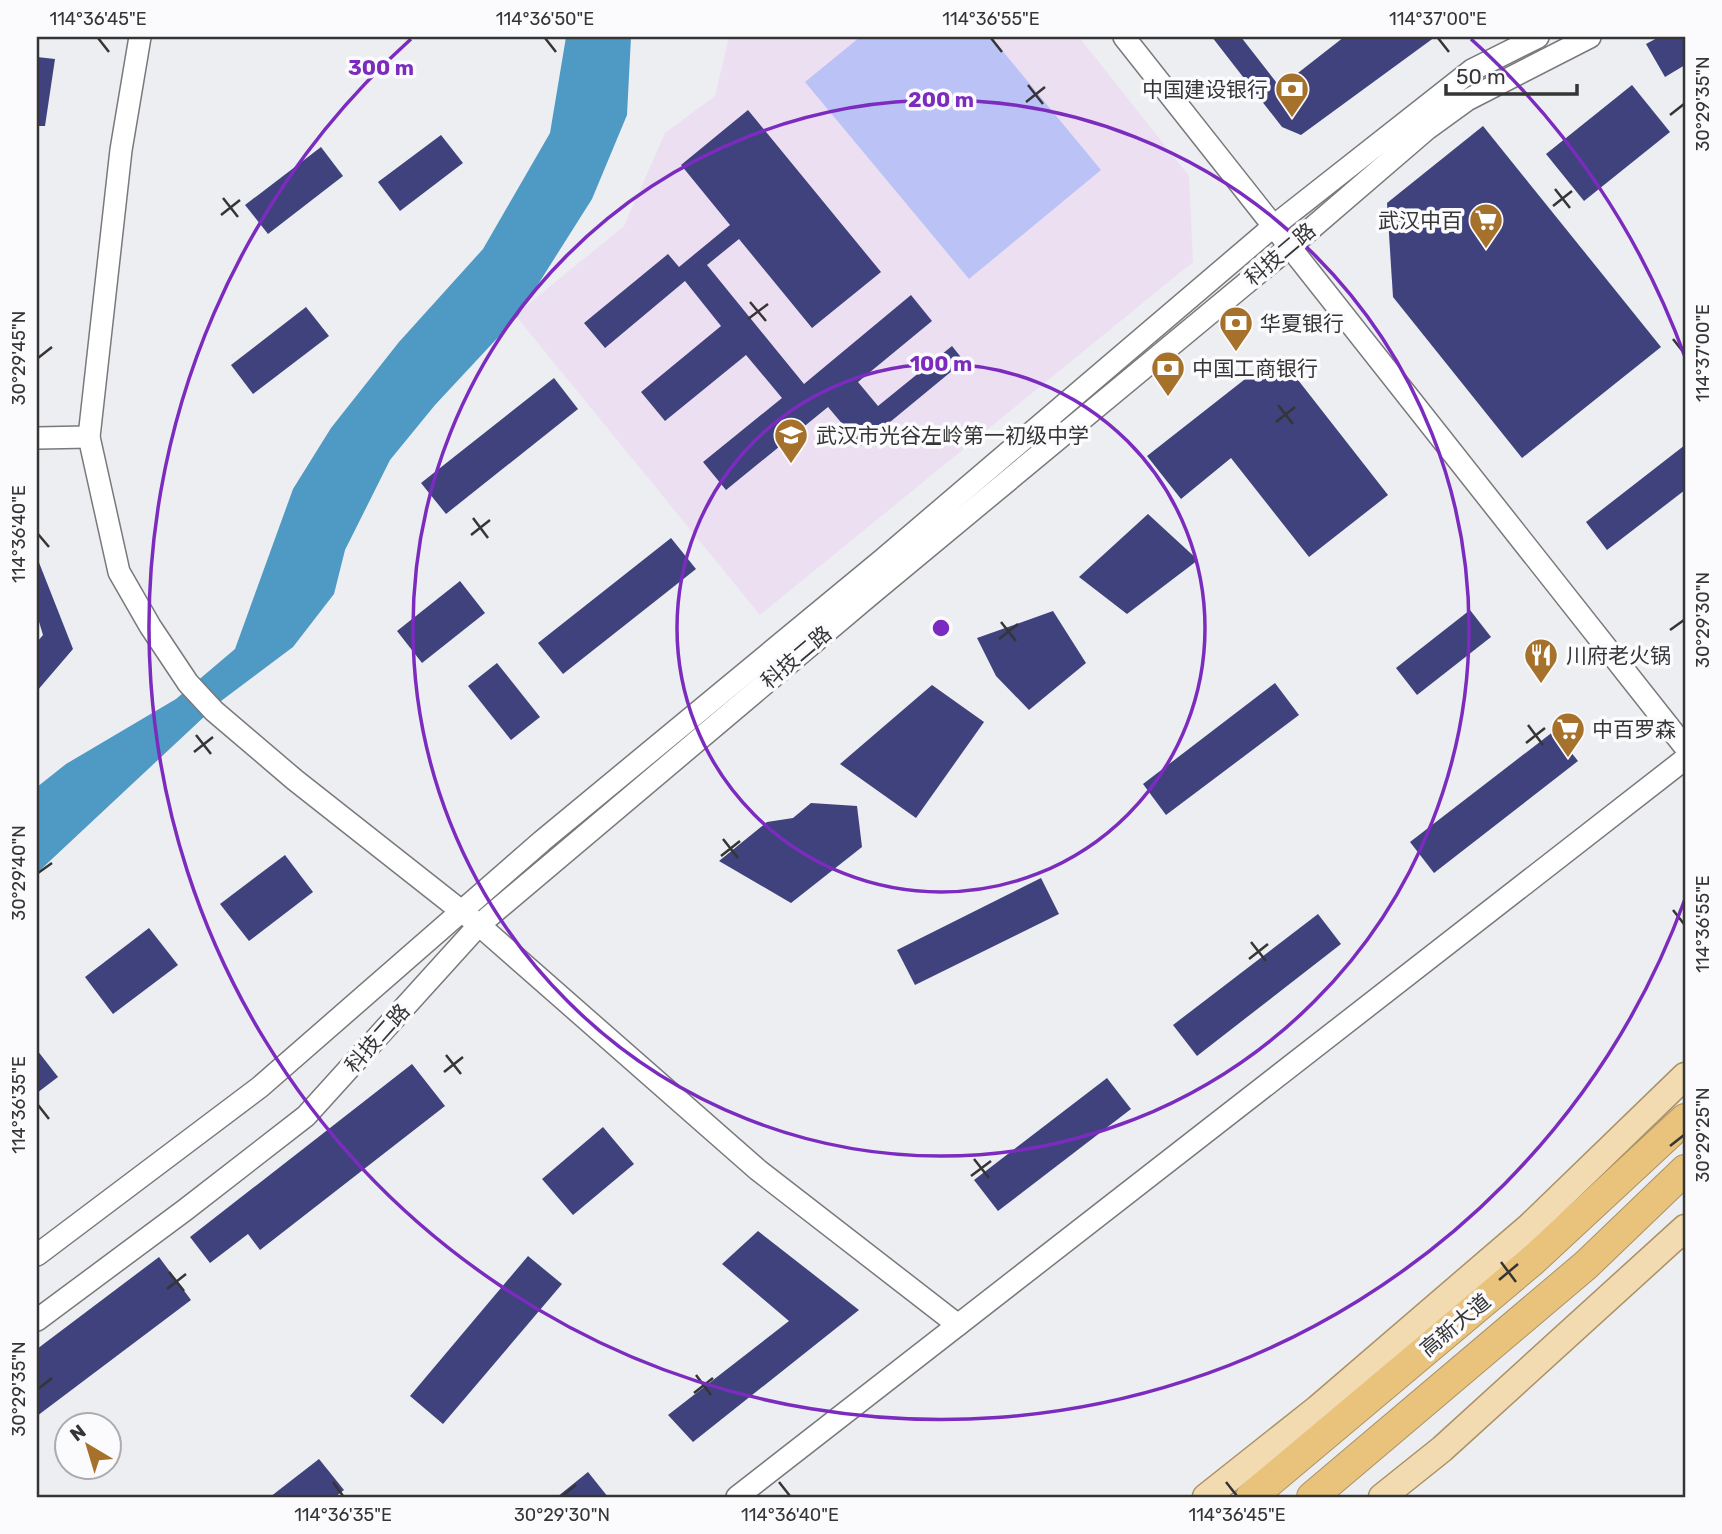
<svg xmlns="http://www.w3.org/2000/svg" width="1722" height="1534" font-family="Rubik,'Noto Sans SC',sans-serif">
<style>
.education{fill:#ecdff2}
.green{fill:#bbc2f5}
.water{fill:#4e9ac5}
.building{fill:#3f427d}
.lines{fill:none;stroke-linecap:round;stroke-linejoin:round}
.minor-casing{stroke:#79797c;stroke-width:24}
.major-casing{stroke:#aa9164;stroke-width:29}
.highway-casing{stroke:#aa9164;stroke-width:32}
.minor{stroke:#fff;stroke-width:21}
.major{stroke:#f2dbb0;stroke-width:26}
.highway{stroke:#e9c37c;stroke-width:30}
.ticks{fill:none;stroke:#353536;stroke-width:2.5}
.ring{fill:none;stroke:#7b2cbf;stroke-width:3.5}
.labels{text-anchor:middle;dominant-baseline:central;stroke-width:7;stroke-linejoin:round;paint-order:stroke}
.poi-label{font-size:21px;fill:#353536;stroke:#fbfbfe;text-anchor:start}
.street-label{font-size:21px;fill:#353536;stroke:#fbfbfe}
.centre{fill:#7b2cbf;stroke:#fbfbfe;stroke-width:3.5}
.ring-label{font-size:21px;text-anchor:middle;font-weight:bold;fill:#7b2cbf;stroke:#fbfbfe;stroke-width:7;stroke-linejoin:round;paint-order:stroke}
.neatline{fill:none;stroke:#353536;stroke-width:2.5}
.ticks-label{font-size:18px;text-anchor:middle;fill:#353536}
</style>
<rect width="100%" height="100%" fill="#edeef1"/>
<polygon class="education" points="729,37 1079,37 1189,176 1193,262 760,615 515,315 624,226 665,133 715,96"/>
<polygon class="green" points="860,37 991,37 1101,170 969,279 805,82"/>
<polygon class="water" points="566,37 631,37 627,115 592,199 518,316 435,405 390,460 345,550 334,594 293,647 221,701 37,873 37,787 66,764 176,699 235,649 293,489 331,428 399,342 483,249 550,133"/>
<g class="building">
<polygon points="1212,37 1241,37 1280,87 1344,37 1435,37 1301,135 1282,127"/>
<polygon points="1659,37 1685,37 1685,65 1665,77 1646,44"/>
<polygon points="37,57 55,59 45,126 37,126"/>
<polygon points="1632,85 1670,132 1584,201 1546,154"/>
<polygon points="748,110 881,272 812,328 739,239 707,265 804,384 911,295 932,321 858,382 878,406 952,346 964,361 861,446 828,407 726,490 703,462 782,398 746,355 665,421 641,392 721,326 685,281 605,348 584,323 668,254 679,267 730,225 681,165"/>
<polygon points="1483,126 1661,347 1522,458 1393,297 1387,203"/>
<polygon points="441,135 463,163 400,211 378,182"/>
<polygon points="321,147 343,176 268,234 245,205"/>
<polygon points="306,307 329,336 253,394 231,365"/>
<polygon points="1274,367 1291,371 1388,495 1309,557 1231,458 1181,499 1147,456 1249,376"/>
<polygon points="554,378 578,409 446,514 421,483"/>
<polygon points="1685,445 1685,490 1607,550 1586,522"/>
<polygon points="1148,514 1198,560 1127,614 1079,577"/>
<polygon points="671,538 696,569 563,674 538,643"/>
<polygon points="38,560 73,649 37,691 37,642 43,635 37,615"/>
<polygon points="460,581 485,613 422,663 397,631"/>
<polygon points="1470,610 1491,637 1417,695 1396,668"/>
<polygon points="1053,611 1086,663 1029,710 996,676 977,638"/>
<polygon points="497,663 540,717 511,740 468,686"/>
<polygon points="1275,683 1299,715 1166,815 1143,784"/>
<polygon points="932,685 984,722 916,818 840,764"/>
<polygon points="1554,731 1578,761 1434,873 1410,842"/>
<polygon points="811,803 857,806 862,847 791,903 719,861 767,822 793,818"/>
<polygon points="285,855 313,892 249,941 220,904"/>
<polygon points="1041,878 1059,914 915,985 897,950"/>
<polygon points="1318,914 1341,944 1197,1056 1173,1025"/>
<polygon points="149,928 178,965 113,1014 85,977"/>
<polygon points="37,1050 58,1077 37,1093"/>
<polygon points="412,1064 445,1106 260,1250 248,1234 210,1263 190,1237"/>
<polygon points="1107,1078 1131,1109 998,1211 974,1180"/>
<polygon points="603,1127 634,1164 573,1215 542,1179"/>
<polygon points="758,1231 859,1310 693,1442 668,1415 789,1321 722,1264"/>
<polygon points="528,1256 562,1284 443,1424 410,1396"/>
<polygon points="159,1257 191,1300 37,1416 37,1349"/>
<polygon points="319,1459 344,1490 335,1497 270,1497"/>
<polygon points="588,1472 608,1497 557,1497"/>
</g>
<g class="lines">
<g class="minor-casing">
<g id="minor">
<polyline points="140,37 121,150 89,437 119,572 150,626 188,683 214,711 295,780 479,925 758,1170 958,1325"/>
<polyline points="1124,37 1685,747"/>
<polyline points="37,438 89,437"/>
<polyline points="37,1255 260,1087 542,841 882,560 1275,225 1472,70 1538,37"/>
<polyline points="37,1320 185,1210 306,1116 479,925 870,595 1291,246 1427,129 1467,100 1590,37"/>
<polyline points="737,1497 1685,759"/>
</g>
</g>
<g class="major-casing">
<g id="major">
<polyline points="1206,1497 1317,1409 1530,1226 1685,1076"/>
<polyline points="1382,1497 1442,1449 1685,1228"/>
</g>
</g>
<g class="highway-casing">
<g id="highway">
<polyline points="1251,1497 1532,1261 1685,1119"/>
<polyline points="1312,1497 1586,1265 1685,1170"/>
</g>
</g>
<use href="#minor" class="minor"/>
<use href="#major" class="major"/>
<use href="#highway" class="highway"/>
</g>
<path class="ticks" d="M98,38L109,52M545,38L556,52M991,38L1002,52M1438,38L1449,52M1028,85L1043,104M1026,102L1045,87M1670,115L1684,104M1555,189L1570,208M223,198L238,217M1553,206L1572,191M221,215L240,200M750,302L766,321M748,319L768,304M1673,339L1684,353M38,358L52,347M1278,405L1293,424M1276,422L1295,407M473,518L488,538M38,534L49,547M471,535L490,520M1001,622L1016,641M1670,630L1684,620M999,639L1018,624M1528,725L1543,745M196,735L211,754M1526,743L1545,728M194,752L213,737M723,839L738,858M721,856L740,841M38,873L52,863M1673,910L1684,924M1251,942L1266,961M1249,959L1268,944M446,1055L461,1074M444,1072L463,1057M38,1105L49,1119M1670,1146L1684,1135M974,1159L989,1178M971,1176L991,1161M1501,1262L1516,1282M169,1272L184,1291M1499,1280L1518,1264M167,1289L186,1274M696,1375L711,1395M38,1389L52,1378M694,1393L713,1378M333,1482L343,1496M779,1482L790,1496M1226,1482L1237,1496M562,1496L576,1485"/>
<g class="ring">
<circle cx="941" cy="628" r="264"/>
<circle cx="941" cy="628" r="528"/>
<path d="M1685 899A792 792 0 1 1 411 39M1471 39A792 792 0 0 1 1685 357"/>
</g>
<defs>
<g id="bank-pin" transform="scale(1.75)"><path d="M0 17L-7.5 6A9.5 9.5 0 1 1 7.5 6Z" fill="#a6712b" stroke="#fbfbfe"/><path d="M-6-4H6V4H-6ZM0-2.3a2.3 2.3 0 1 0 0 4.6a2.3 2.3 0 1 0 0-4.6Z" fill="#fff"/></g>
<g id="supermarket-pin" transform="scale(1.75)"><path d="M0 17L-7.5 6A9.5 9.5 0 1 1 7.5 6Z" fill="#a6712b" stroke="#fbfbfe"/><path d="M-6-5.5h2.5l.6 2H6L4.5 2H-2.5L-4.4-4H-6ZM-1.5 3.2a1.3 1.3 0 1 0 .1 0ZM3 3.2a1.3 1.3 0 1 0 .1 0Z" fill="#fff"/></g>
<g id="school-pin" transform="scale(1.75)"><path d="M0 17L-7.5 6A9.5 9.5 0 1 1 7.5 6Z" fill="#a6712b" stroke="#fbfbfe"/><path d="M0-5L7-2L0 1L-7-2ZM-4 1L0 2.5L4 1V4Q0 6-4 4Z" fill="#fff"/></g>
<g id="restaurant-pin" transform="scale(1.75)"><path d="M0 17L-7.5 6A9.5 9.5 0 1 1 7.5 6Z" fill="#a6712b" stroke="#fbfbfe"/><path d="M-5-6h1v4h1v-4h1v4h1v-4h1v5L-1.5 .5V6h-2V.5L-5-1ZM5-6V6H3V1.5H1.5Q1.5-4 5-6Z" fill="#fff"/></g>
</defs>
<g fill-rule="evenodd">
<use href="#bank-pin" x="1292" y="89"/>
<use href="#supermarket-pin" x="1486" y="220"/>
<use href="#bank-pin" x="1236" y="323"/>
<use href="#bank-pin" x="1168" y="368"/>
<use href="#school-pin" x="791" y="435"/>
<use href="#restaurant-pin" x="1541" y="655"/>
<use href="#supermarket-pin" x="1568" y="729"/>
</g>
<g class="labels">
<g class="poi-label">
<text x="1268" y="89" text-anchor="end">中国建设银行</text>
<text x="1462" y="220" text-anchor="end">武汉中百</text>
<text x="1260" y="323">华夏银行</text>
<text x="1192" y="368">中国工商银行</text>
<text x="816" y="435">武汉市光谷左岭第一初级中学</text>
<text x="1566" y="655">川府老火锅</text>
<text x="1592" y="729">中百罗森</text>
</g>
<g class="street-label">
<text transform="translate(1280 254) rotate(-40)">科技二路</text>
<text transform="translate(796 657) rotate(-40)">科技二路</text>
<text transform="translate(377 1038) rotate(-48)">科技二路</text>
<text transform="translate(1455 1325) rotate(-40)">高新大道</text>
</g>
</g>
<circle cx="941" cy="628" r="10" class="centre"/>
<g class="ring-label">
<text x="381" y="75">300 m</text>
<text x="941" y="107">200 m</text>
<text x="941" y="371">100 m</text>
</g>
<rect width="1722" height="1534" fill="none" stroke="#fbfbfe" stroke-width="77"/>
<g transform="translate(88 1446) rotate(322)"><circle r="33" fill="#fbfbfe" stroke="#acacae" stroke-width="2"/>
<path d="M0-5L12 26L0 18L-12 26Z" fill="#a6712b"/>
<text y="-10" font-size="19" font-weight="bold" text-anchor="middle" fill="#353536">N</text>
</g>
<path d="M1446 84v10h131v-10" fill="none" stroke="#353536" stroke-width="3.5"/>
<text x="1456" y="84" font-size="21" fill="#353536" stroke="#fbfbfe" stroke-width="5" paint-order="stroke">50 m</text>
<rect x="38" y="38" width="1646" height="1458" class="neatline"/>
<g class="ticks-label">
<text x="98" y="25">114°36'45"E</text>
<text x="545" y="25">114°36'50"E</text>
<text x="991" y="25">114°36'55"E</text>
<text x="1438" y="25">114°37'00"E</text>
<text transform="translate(1703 104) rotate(-90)" y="6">30°29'35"N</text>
<text transform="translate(1703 353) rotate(-90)" y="6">114°37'00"E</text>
<text transform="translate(19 358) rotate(-90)" y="6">30°29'45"N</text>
<text transform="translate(19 534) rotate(-90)" y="6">114°36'40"E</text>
<text transform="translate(1703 620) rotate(-90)" y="6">30°29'30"N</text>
<text transform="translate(19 873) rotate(-90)" y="6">30°29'40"N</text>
<text transform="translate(1703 924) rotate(-90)" y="6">114°36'55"E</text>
<text transform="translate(19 1105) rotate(-90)" y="6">114°36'35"E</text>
<text transform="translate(1703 1135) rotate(-90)" y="6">30°29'25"N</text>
<text transform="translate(19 1389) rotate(-90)" y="6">30°29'35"N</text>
<text x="343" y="1521">114°36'35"E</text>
<text x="562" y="1521">30°29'30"N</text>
<text x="790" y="1521">114°36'40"E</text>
<text x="1237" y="1521">114°36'45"E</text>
</g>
</svg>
